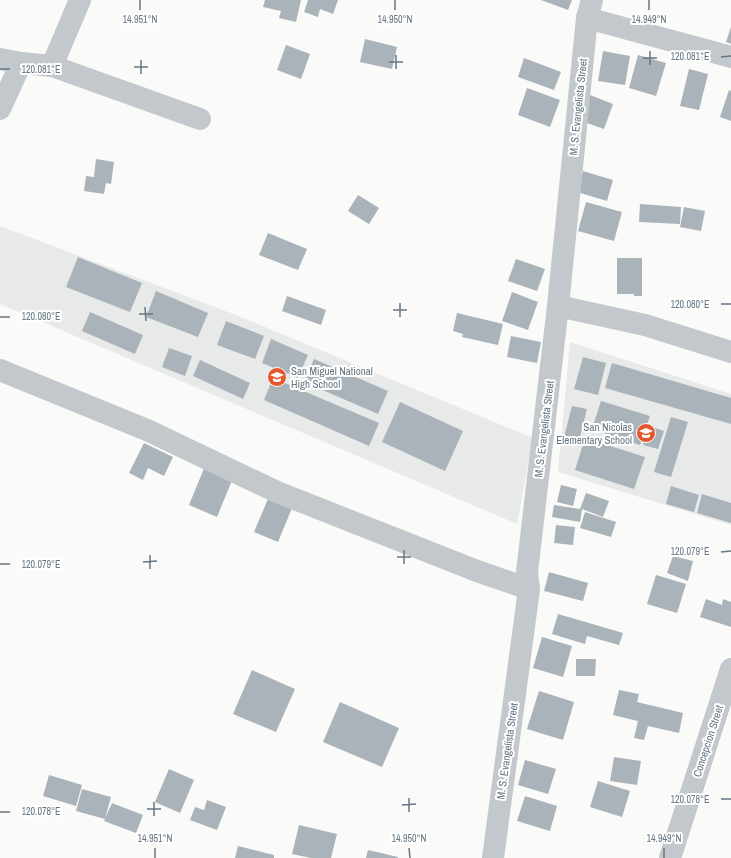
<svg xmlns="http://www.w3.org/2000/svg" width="731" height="858" font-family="'Archivo Narrow',sans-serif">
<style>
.built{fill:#e8e9e9}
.building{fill:#aab3b9}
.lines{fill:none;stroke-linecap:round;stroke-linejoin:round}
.minor{stroke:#c3c8cc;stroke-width:22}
.ticks{fill:none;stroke:#657683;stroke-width:1.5}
.labels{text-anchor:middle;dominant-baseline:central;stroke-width:4;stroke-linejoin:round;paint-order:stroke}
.street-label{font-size:11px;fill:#657683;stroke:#fff}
.poi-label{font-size:11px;fill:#657683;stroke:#fff;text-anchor:start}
.ticks-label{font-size:10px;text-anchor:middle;fill:#657683;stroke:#fff;stroke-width:4;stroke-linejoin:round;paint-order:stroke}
</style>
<rect width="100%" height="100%" fill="#fafaf8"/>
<g class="built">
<polygon points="0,226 236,315 533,438 517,524 0,304"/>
<polygon points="570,342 731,394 731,525 558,472"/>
</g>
<g class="building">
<polygon points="265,0 301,0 296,22 279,18 281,11 263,7"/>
<polygon points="308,0 338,0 333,14 320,9 318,17 304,12"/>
<polygon points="541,0 572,0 568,10"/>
<polygon points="731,27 731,44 726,42"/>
<polygon points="365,39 397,47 392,69 360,62"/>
<polygon points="286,45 310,54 301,79 277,70"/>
<polygon points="603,51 630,56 625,85 598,81"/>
<polygon points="638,55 666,63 656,96 629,88"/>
<polygon points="524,58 561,72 554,90 518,77"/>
<polygon points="689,69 708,74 699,110 680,106"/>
<polygon points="527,88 560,100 550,127 518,115"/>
<polygon points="729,90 731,91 731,121 720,117"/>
<polygon points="590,95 613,104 604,129 581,121"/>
<polygon points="96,159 114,162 111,184 106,183 104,194 84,191 86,176 94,177"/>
<polygon points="583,171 613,180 607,201 577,192"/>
<polygon points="358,195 379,208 369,224 348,211"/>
<polygon points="586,202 622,212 614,241 578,231"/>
<polygon points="640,204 681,207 680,224 639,222"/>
<polygon points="684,207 705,211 701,231 680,227"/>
<polygon points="268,233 307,249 298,270 259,255"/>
<polygon points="78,257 142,283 130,312 66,287"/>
<polygon points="617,258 642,258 642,296 634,296 634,294 617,294"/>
<polygon points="516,259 545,269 537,291 508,281"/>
<polygon points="156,291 208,313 198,337 146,317"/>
<polygon points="512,292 538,302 528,330 502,321"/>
<polygon points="287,296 326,310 321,325 282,311"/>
<polygon points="90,312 143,335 135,354 82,331"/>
<polygon points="457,313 503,324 498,345 462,337 463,334 453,331"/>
<polygon points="226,321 264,336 255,359 217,345"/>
<polygon points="511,336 541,342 537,363 507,357"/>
<polygon points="271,339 308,355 298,378 262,363"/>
<polygon points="169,348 192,356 185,376 162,367"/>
<polygon points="583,357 606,363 598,395 574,389"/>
<polygon points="314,359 388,391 378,414 304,382"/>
<polygon points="200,360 250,383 243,399 193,376"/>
<polygon points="612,363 731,398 731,424 605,388"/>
<polygon points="273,378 379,423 369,446 264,400"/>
<polygon points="601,401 650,416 640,445 592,429"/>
<polygon points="400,402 463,431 445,471 382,442"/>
<polygon points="572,406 587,409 578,445 563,441"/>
<polygon points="671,417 688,422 671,477 654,472"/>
<polygon points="649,426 664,431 658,449 643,445"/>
<polygon points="585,438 645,457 634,489 575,470"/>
<polygon points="144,443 173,457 164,476 148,468 143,480 129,473"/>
<polygon points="205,466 233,478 217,517 189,505"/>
<polygon points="561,485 577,489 573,506 557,502"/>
<polygon points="671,486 699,495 694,512 666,504"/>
<polygon points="586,493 609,501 603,517 582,509 580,522 552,517 554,505 580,509"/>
<polygon points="270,494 294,503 278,542 254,532"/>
<polygon points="702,494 731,503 731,523 697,513"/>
<polygon points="585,512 616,522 611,537 580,528"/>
<polygon points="556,525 575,527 573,545 554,543"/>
<polygon points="673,556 693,561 688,581 667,573"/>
<polygon points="549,572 588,583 583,601 544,591"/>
<polygon points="656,575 686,584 677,613 647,604"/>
<polygon points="706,599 722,605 723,599 731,602 731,627 700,617"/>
<polygon points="558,614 623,633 619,645 587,636 585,644 552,634"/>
<polygon points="542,637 572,646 563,677 533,668"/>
<polygon points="576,659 596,659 595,676 576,676"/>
<polygon points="252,670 295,689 276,732 233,714"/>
<polygon points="619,690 639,694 637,702 683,713 679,733 648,726 644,740 634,738 638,721 613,715"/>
<polygon points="539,691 574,702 563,740 527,729"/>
<polygon points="340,702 399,728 382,767 323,742"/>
<polygon points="614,757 641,761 637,785 610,781"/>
<polygon points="525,760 556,769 548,794 518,785"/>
<polygon points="169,769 194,780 180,813 155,802"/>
<polygon points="49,775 82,785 76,806 43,796"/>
<polygon points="598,781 630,791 622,817 590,807"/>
<polygon points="82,789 111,797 105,819 76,811"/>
<polygon points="525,796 557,806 550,831 517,821"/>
<polygon points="207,800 226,807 217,830 190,820 195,807 204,810"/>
<polygon points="112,803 143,815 136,833 104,821"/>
<polygon points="299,825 337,834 331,858 311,858 292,854"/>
<polygon points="238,846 274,855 274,858 235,858"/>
<polygon points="368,850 398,857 398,858 366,858"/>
</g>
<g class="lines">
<g class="minor">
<polyline points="587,18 731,57"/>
<polyline points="0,59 21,63 52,66 200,119"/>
<polyline points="52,66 80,0"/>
<polyline points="0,109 21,63"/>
<polyline points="558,306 645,325 731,352"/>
<polyline points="0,370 147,430 277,492 477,571 529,589"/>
<polyline points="493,858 529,589 527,572 558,306 587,18 592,0"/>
<polyline points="670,858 731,669"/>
</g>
</g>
<path class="ticks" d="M140,0V10M395,0V10M649,0V10M650,51V65M396,55V69M721,57L731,56M643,58H657M141,60V74M389,62H403M134,67H148M0,69H10M400,303V317M721,304H731M145,307L146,321M393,310H407M139,314H153M0,317H10M404,550V564M721,552L731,551M150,555V569M397,557H411M143,562L157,561M0,564H10M409,798V812M721,799H731M154,802V816M402,805L416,804M147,809H161M0,812H10M155,848V858M409,848L410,858M664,848V858"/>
<defs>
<g id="school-disc" transform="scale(1)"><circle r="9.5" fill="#e4572e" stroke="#fff"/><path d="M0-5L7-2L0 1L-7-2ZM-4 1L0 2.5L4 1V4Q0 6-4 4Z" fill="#fff"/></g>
</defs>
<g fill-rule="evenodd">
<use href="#school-disc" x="277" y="377"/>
<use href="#school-disc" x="646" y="433"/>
</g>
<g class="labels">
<g class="street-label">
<text transform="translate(578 107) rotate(-84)">M. S. Evangelista Street</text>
<text transform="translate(544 429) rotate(-83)">M. S. Evangelista Street</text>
<text transform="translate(708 741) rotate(-72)">Concepcion Street</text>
<text transform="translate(507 751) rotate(-82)">M. S. Evangelista Street</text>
</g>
<g class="poi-label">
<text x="291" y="371">San Miguel National<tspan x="291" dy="13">High School</tspan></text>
<text x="632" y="427" text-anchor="end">San Nicolas<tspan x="632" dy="13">Elementary School</tspan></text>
</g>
</g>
<g class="ticks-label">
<text x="140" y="23">14.951°N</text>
<text x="395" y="23">14.950°N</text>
<text x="649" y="23">14.949°N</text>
<text x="690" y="60">120.081°E</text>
<text x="41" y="73">120.081°E</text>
<text x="690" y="308">120.080°E</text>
<text x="41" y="320">120.080°E</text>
<text x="690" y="555">120.079°E</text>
<text x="41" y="568">120.079°E</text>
<text x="690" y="803">120.078°E</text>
<text x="41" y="815">120.078°E</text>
<text x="155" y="842">14.951°N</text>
<text x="409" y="842">14.950°N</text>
<text x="664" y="842">14.949°N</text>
</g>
</svg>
